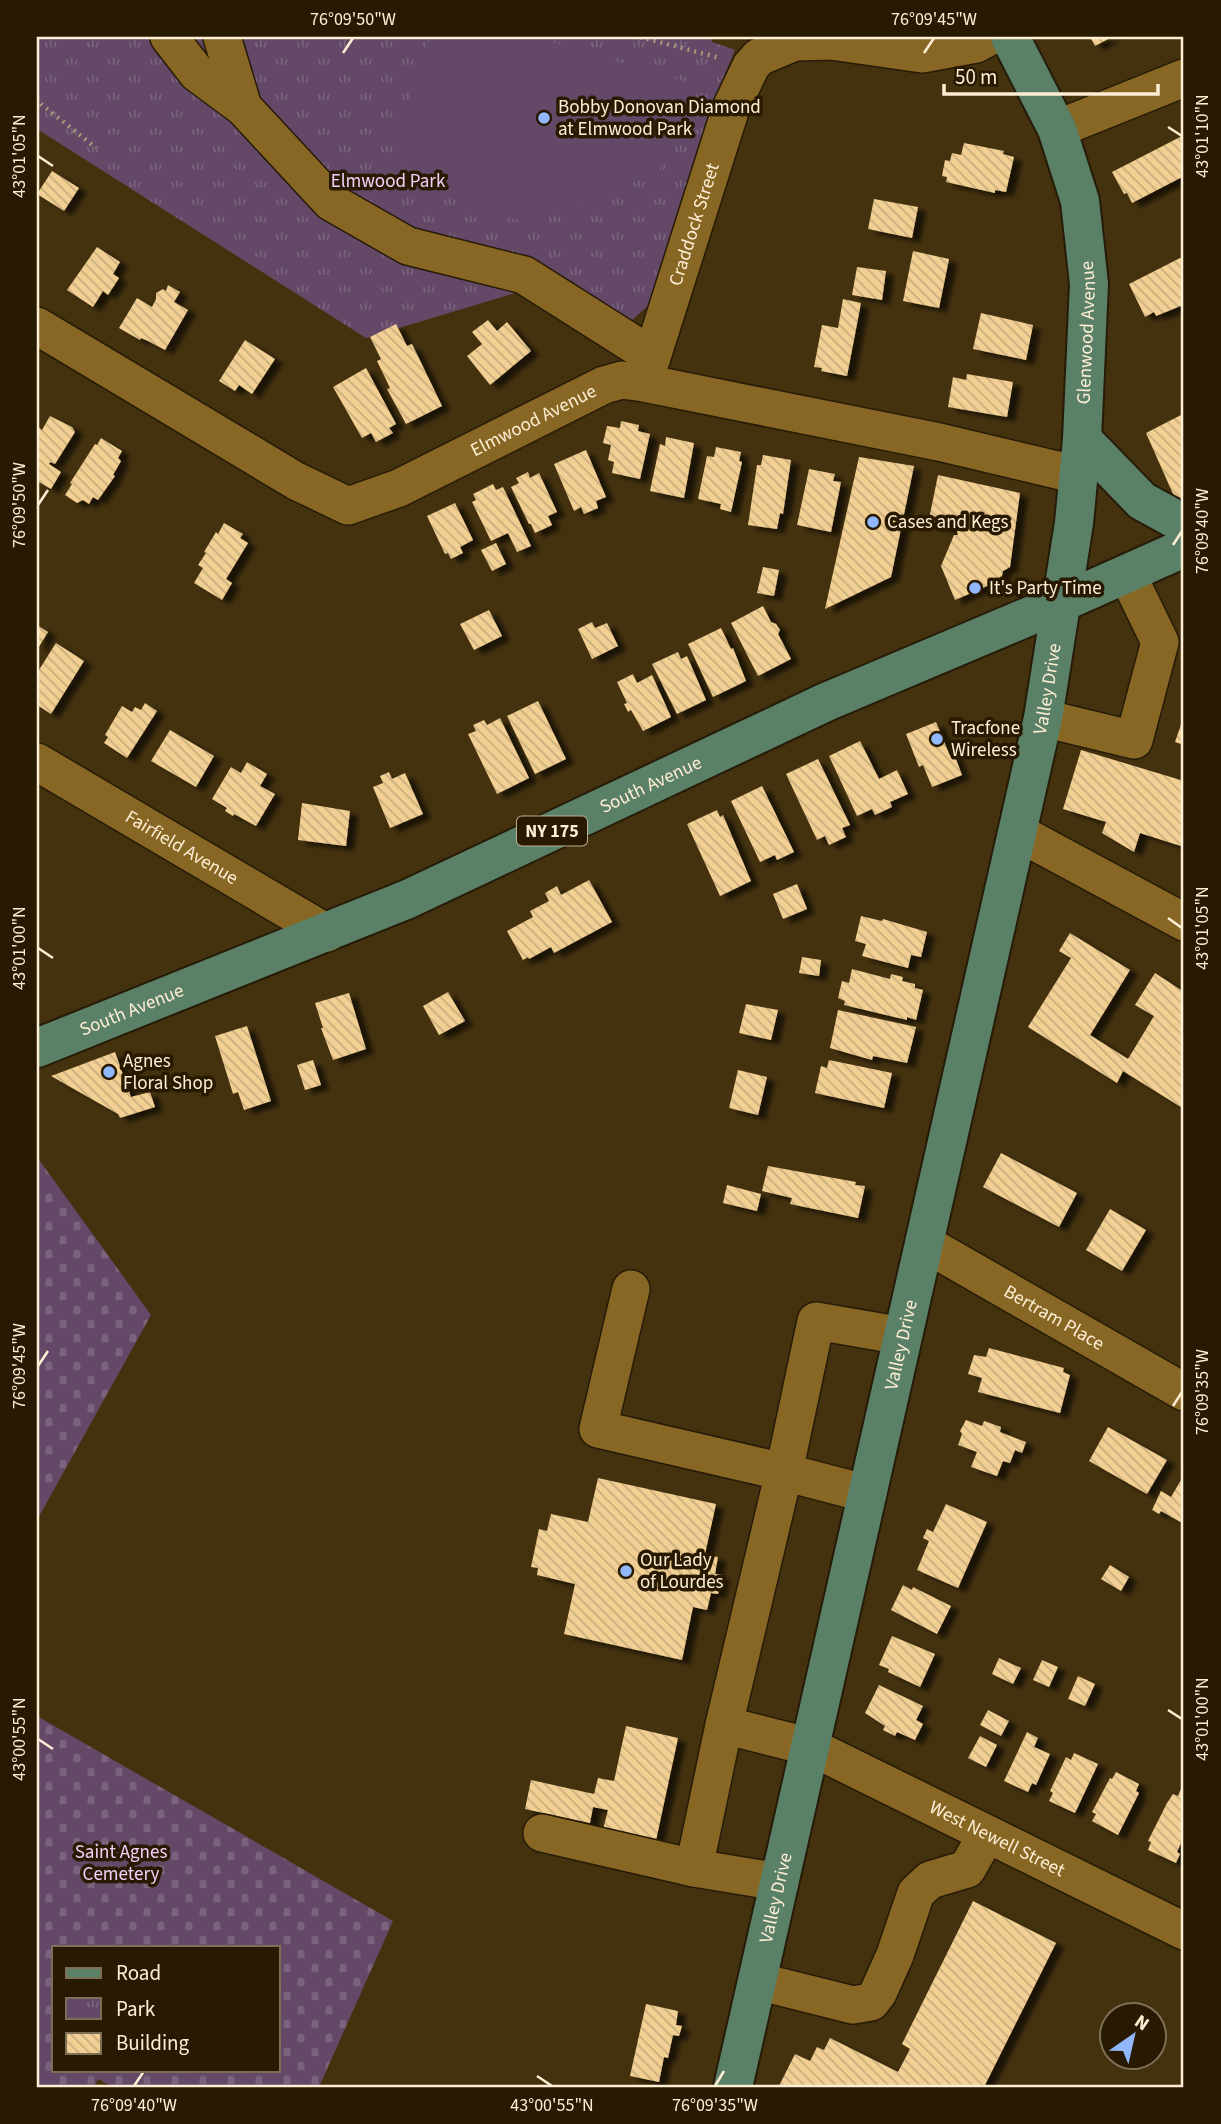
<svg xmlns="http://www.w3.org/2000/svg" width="1221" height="2124" font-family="'Source Sans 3',sans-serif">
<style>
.cemetery{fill:url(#cemetery-stones);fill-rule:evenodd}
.park{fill:url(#park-tufts)}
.pitch{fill:#634868}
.building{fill:url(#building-back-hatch);filter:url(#shadow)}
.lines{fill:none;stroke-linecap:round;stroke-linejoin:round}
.minor-casing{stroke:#261b07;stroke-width:40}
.major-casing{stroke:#261b07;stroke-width:42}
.path{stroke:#a89779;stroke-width:4.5;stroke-dasharray:2 5;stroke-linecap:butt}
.minor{stroke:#886725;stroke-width:37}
.major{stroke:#5a8068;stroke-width:38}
.ticks{fill:none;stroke:#fdeed4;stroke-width:2.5}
.poi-dot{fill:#91b8fd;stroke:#281a01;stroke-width:2.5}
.labels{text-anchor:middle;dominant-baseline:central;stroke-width:7;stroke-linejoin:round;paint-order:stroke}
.shield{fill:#281a01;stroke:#bdae95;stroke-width:2}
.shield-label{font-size:18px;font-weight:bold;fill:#fdeed4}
.poi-label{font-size:19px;fill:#fdeed4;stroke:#281a01;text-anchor:start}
.park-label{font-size:19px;fill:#f4cffa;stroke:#281a01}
.street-label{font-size:19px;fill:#fdeed4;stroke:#281a01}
.neatline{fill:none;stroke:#fdeed4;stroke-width:2.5}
.ticks-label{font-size:18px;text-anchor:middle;fill:#fdeed4}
</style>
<defs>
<pattern id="cemetery-stones" width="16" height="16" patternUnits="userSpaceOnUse" patternTransform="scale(1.75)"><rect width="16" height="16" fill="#634868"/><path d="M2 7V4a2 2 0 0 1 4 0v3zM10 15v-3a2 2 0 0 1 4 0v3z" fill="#7a637d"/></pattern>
<pattern id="park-tufts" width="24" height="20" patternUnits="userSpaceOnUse" patternTransform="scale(1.75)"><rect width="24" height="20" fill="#634868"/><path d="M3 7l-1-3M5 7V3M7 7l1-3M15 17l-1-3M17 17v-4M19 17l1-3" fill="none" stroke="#7a637d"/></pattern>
<pattern id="building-back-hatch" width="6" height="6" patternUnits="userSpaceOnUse" patternTransform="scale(1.75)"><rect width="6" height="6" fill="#f2cf92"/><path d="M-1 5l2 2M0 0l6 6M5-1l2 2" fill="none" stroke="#c8ad7e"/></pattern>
<filter id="shadow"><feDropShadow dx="8" dy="4.5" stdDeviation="2" flood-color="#0009"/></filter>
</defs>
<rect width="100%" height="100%" fill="#44320f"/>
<g class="cemetery">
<polygon points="37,1157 151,1315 37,1520"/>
<path d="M37,1716L393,1921L319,2087H113L98,2079L94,2087H37ZM54,1947H278V2070H54Z"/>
</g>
<polygon class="park" points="37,37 710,37 712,42 735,50 718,90 659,296 606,343 522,291 366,338 37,129"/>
<polygon class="pitch" points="430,37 534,37 697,85 673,150 656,173 538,221 506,218 427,186 391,158"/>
<g class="building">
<polygon points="1090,37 1112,37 1095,46"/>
<polygon points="1184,135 1184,176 1132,203 1127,193 1124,194 1112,172"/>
<polygon points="964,143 1004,151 1003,154 1014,157 1006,192 995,190 995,193 946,182 947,177 942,176 945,160 950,161 952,153 961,155"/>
<polygon points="52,171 79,188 64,211 37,194"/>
<polygon points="874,199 918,207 912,238 868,229"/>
<polygon points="97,247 120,262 113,274 119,278 108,295 103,291 93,307 67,290"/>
<polygon points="913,251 949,259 939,308 903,301"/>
<polygon points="1184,256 1183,305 1156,316 1154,312 1145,317 1129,284"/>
<polygon points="857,267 886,271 882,300 852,295"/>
<polygon points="168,285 180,292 174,302 188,310 165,350 148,341 141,338 140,340 119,328 137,298 152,307 156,299 156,293 163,289 166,291"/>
<polygon points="843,299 861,303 847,376 821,371 822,368 814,367 822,325 838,328"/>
<polygon points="981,313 1033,325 1026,360 973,349"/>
<polygon points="488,320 497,331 507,322 531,351 490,385 467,356 482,344 472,332"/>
<polygon points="396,324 407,346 412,344 442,406 406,424 387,389 390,388 377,361 381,359 370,337"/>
<polygon points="245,340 275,359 252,394 239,385 235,391 219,381"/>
<polygon points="366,368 396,424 389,428 393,433 376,442 371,433 362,438 333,387"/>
<polygon points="967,374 1013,382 1007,417 948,407 953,377 966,380"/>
<polygon points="1181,415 1184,421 1184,499 1177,503 1146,433"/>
<polygon points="50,416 72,427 75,432 55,464 50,462 49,464 61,472 51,489 37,481 37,426 42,430"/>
<polygon points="621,421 639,425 638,431 650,434 640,479 612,473 614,462 608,460 611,445 603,443 607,426 620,428"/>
<polygon points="666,437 694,443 684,498 650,491 660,444 665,446"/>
<polygon points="101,438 122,451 118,458 121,461 113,475 115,476 98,500 93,497 89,504 83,500 77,503 65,495 72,484 70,483 95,444 97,445"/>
<polygon points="716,447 741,452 739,461 742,462 731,512 720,509 721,504 698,499 707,456 714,457"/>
<polygon points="586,450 606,497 596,501 598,508 584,514 581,507 574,511 554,464"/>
<polygon points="763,455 791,460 783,514 780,513 777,529 748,525 757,465 761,465"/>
<polygon points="859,457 914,466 891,577 825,609"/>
<polygon points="809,469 835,474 833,481 841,482 831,532 797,525"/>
<polygon points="528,472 530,478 539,473 557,512 548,516 552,525 535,533 531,524 529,524 511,487 519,483 516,478"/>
<polygon points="938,475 1020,493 1010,567 1003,571 1001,580 955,600 941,566 954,535 958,535 957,531 928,524"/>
<polygon points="493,484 496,490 503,487 531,546 517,552 508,533 491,541 472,502 476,500 473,494"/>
<polygon points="455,503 473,540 460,547 463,553 451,559 448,553 445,554 427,516"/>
<polygon points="224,523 243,534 240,538 248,543 226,579 232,583 222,600 194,583 203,568 198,565 206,553 204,552 216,532 218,534"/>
<polygon points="496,543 506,564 492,571 481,550"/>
<polygon points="763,567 779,570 774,596 757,593"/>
<polygon points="763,606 771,622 776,624 780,630 778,634 791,659 758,676 731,623"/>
<polygon points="489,610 502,636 474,650 460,624"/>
<polygon points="592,622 595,628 607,623 618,646 592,659 578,629"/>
<polygon points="37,625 48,632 37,650"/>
<polygon points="721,628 731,649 733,648 746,681 713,697 688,644"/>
<polygon points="56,643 84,661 51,714 37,705 37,673"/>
<polygon points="678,652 681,659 687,656 706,700 677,714 652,664"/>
<polygon points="633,674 637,683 652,675 671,717 643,731 631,710 628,712 624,704 627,703 617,682"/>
<polygon points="538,701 566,759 535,774 507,716"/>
<polygon points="145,703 157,711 127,758 104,743 108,737 105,735 122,706 132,712 135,707 141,710"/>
<polygon points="1184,716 1184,745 1175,742"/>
<polygon points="500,718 529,778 497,794 468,734 476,731 473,725 484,720 487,725"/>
<polygon points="936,722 950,756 954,754 962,775 932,787 923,765 919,767 906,734"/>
<polygon points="170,730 214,756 196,787 151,761"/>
<polygon points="860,741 879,779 897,770 908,794 890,802 892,807 875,815 872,809 857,816 829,756"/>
<polygon points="1081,750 1184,781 1184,847 1140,833 1134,852 1102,833 1106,822 1063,809"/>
<polygon points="818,759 850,825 842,828 846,837 829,845 825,836 817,840 786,774"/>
<polygon points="247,762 267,774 260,786 275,794 256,826 234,814 233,816 225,811 227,808 212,799 231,767 241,773"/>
<polygon points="389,772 392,779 405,773 423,814 390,828 373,787 383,783 380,776"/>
<polygon points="762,786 794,852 777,860 775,855 760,862 731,801"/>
<polygon points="302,803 350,811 346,846 298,840"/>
<polygon points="717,810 720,817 723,815 751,881 720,896 687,824"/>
<polygon points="589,880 612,922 554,953 551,947 529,959 528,957 523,960 507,931 533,917 530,911 549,901 545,893 557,886 561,895"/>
<polygon points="797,884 807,909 783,919 773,894"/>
<polygon points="861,916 882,921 883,919 927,932 921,957 911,955 908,968 862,956 866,944 855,941"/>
<polygon points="1070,933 1130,970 1090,1035 1128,1059 1154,1016 1135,1005 1155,973 1184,992 1184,1109 1123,1071 1117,1083 1028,1027 1071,958 1059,951"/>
<polygon points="802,957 821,960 819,976 799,973"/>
<polygon points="852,969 890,979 891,974 903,977 902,981 915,984 915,988 923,990 916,1020 907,1017 907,1020 844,1005 845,1001 838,998 842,981 849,983"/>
<polygon points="448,992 465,1021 439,1035 423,1006"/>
<polygon points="349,993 366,1049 333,1060 321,1028 323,1028 315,1003"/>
<polygon points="746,1004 778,1010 771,1040 739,1033"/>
<polygon points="838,1010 916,1027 907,1063 873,1056 872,1060 830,1048"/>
<polygon points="247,1026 271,1101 244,1110 238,1092 233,1094 215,1036"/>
<polygon points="115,1052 131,1097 150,1092 155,1107 120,1118 118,1114 51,1076"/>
<polygon points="313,1060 321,1085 305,1090 297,1065"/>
<polygon points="829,1060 892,1073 884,1108 815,1093 821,1066 827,1068"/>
<polygon points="738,1070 767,1077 758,1115 729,1108"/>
<polygon points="1001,1153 1077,1193 1059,1227 983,1187"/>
<polygon points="768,1166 856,1182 855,1185 865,1186 858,1218 790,1204 792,1198 762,1191"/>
<polygon points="727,1185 761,1194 757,1211 723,1203"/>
<polygon points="1110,1209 1146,1230 1122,1271 1086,1250"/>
<polygon points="989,1348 1064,1368 1063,1372 1070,1375 1060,1413 978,1392 982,1378 968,1374 974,1355 986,1357"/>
<polygon points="966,1420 982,1426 984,1421 1001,1427 1000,1432 1026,1442 1022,1453 1015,1450 1010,1463 1003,1461 997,1476 971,1467 977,1452 958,1445 962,1434 960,1431"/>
<polygon points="1108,1427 1167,1460 1147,1494 1089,1461"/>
<polygon points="1184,1475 1184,1524 1161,1511 1159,1514 1152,1510 1161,1491 1171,1497"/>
<polygon points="598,1478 716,1504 705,1554 718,1557 715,1574 722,1575 718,1594 711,1593 707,1610 693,1607 682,1660 564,1634 575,1584 537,1575 538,1568 531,1567 539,1529 547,1531 551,1514 588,1522"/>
<polygon points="946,1504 987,1522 958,1588 917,1570 929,1541 923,1538 927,1529 933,1532"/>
<polygon points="1110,1565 1129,1577 1121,1591 1101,1579"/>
<polygon points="903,1585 912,1590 913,1587 951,1606 937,1634 891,1610"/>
<polygon points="892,1636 935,1654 920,1687 888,1672 889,1669 879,1665"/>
<polygon points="999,1658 1021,1668 1013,1684 992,1674"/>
<polygon points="1042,1660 1058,1667 1049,1687 1033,1680"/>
<polygon points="1078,1676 1095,1684 1085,1706 1068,1699"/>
<polygon points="879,1685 923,1706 916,1720 923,1724 915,1740 897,1732 895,1736 883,1730 885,1726 865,1713"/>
<polygon points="988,1710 1009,1721 1001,1736 980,1725"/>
<polygon points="626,1726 678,1738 655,1845 602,1833 608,1810 593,1807 590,1823 525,1809 531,1780 594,1794 598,1778 614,1781"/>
<polygon points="1027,1732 1038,1738 1034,1747 1050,1754 1036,1785 1032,1783 1028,1792 1004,1781"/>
<polygon points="980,1736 997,1745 986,1767 968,1758"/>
<polygon points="1074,1753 1098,1764 1075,1813 1049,1801 1053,1793 1050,1791 1066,1757 1071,1760"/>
<polygon points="1116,1772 1139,1784 1136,1791 1139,1793 1118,1835 1092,1821 1096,1814 1092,1812 1110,1778 1112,1779"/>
<polygon points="1184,1781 1184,1836 1177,1852 1180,1854 1176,1863 1148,1850 1151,1842 1148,1841 1167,1803 1173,1794 1178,1796"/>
<polygon points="973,1901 1056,1943 984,2087 779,2086 795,2054 810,2061 817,2047 824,2050 830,2038 898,2072 910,2049 902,2044"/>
<polygon points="646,2004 678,2011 676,2025 682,2026 679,2036 673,2035 668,2058 664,2057 659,2082 630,2076"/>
</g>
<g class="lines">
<g class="minor-casing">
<g id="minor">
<polyline points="169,37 197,73 243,107 331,202 408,246 524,275 652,356"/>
<polyline points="222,37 243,107"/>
<polyline points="1057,129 1184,78"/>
<path id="s1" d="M37,326L296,481L348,506L399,488L604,385L622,380L644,383L939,442L1078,475"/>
<path id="s2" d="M646,376L731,108L751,66L759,57L795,42L831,41L922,54L976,44L989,37"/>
<polyline points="1043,718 1134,740 1160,642 1127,574"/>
<path id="s3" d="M37,762L327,933"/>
<polyline points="1017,832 1184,922"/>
<path id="s4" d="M924,1243L1184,1392"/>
<path id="s5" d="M631,1289L598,1429L784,1472L724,1725L811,1747L1184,1931"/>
<polyline points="868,1494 784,1472 816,1321 903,1336"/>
<polyline points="724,1725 694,1868 780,1882"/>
<polyline points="542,1833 694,1868"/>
<polyline points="757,1981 853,2005 871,2002 878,1993 895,1955 916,1893 930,1880 967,1869 987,1834"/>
</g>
</g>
<g class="major-casing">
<g id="major">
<polyline points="1082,439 1142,501 1184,524"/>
<path id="s6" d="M37,1048L408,899L826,702L1063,602L1184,548"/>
<path id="s7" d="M733,2087L1043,718L1074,523L1082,439L1089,284L1080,201L1057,129L1010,37"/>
</g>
</g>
<g class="path">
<polyline points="640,37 720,58"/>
<polyline points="37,98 41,104 96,148"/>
</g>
<use href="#minor" class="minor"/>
<use href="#major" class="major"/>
</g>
<path class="ticks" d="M343,53L353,38M924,53L934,38M1168,127L1182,136M38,156L53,166M38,505L48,490M1173,545L1182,531M1168,918L1182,928M38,948L53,958M38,1366L48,1351M1173,1406L1182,1392M1168,1710L1182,1719M38,1739L53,1749M537,2076L552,2086M134,2086L144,2071M715,2086L724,2071"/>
<g class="poi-dot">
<circle cx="544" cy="118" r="7"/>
<circle cx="873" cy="522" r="7"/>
<circle cx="975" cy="588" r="7"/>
<circle cx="937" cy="739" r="7"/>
<circle cx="109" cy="1072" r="7"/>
<circle cx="626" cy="1571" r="7"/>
</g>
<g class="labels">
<rect class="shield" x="517" y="816.5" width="70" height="29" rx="5"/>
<g class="shield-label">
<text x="552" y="831">NY 175</text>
</g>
<g class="poi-label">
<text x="558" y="107">Bobby Donovan Diamond<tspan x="558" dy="22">at Elmwood Park</tspan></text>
<text x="887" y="522">Cases and Kegs</text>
<text x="989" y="588">It's Party Time</text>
<text x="951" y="728">Tracfone<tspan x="951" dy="22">Wireless</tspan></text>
<text x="123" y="1061">Agnes<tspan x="123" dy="22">Floral Shop</tspan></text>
<text x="640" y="1560">Our Lady<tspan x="640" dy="22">of Lourdes</tspan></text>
</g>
<g class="park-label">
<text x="388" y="181">Elmwood Park</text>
<text x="121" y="1852">Saint Agnes<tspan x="121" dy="22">Cemetery</tspan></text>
</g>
<g class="street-label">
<text stroke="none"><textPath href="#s2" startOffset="159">Craddock Street</textPath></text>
<text stroke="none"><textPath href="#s7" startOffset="1792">Glenwood Avenue</textPath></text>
<text stroke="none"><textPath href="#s1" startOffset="564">Elmwood Avenue</textPath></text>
<text stroke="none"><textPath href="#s7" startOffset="1433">Valley Drive</textPath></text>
<text stroke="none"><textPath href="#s6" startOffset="668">South Avenue</textPath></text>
<text stroke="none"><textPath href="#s3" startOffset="168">Fairfield Avenue</textPath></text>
<text stroke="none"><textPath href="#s6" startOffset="102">South Avenue</textPath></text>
<text stroke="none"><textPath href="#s4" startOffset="150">Bertram Place</textPath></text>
<text stroke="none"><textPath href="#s7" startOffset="761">Valley Drive</textPath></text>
<text stroke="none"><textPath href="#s5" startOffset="892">West Newell Street</textPath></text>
<text stroke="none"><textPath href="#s7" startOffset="194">Valley Drive</textPath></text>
</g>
</g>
<rect width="1221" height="2124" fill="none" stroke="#281a01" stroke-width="77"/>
<rect x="52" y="1946" width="228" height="126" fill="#281a01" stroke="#7d6f55" stroke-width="2"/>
<rect x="66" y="1968" width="35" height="10" fill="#5a8068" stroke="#7d6f55" stroke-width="2"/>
<text x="116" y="1980" font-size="21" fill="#fdeed4">Road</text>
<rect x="66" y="1998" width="35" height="21" fill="url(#park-tufts)" stroke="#7d6f55" stroke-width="2"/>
<text x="116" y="2016" font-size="21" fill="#fdeed4">Park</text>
<rect x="66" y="2033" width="35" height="21" fill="url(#building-back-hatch)" stroke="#7d6f55" stroke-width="2"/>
<text x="116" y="2050" font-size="21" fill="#fdeed4">Building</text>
<g transform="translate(1133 2036) rotate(34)"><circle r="33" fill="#281a01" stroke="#7d6f55" stroke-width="2"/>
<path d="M0-5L12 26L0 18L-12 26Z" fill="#91b8fd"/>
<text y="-10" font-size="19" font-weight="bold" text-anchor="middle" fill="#fdeed4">N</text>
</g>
<path d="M944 84v10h214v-10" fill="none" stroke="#fdeed4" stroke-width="3.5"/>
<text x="955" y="84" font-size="21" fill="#fdeed4" stroke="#281a01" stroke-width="5" paint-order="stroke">50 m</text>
<rect x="38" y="38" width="1144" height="2048" class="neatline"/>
<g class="ticks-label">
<text x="353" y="25">76°09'50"W</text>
<text x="934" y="25">76°09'45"W</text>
<text transform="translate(1202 136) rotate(-90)" y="6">43°01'10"N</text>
<text transform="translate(19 156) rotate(-90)" y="6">43°01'05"N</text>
<text transform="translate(19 505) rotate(-90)" y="6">76°09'50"W</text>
<text transform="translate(1202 531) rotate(-90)" y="6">76°09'40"W</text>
<text transform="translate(1202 928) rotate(-90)" y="6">43°01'05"N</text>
<text transform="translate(19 948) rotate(-90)" y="6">43°01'00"N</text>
<text transform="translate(19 1366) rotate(-90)" y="6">76°09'45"W</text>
<text transform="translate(1202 1392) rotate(-90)" y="6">76°09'35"W</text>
<text transform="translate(1202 1719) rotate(-90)" y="6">43°01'00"N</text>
<text transform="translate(19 1739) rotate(-90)" y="6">43°00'55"N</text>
<text x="134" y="2111">76°09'40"W</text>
<text x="552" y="2111">43°00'55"N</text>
<text x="715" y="2111">76°09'35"W</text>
</g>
</svg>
